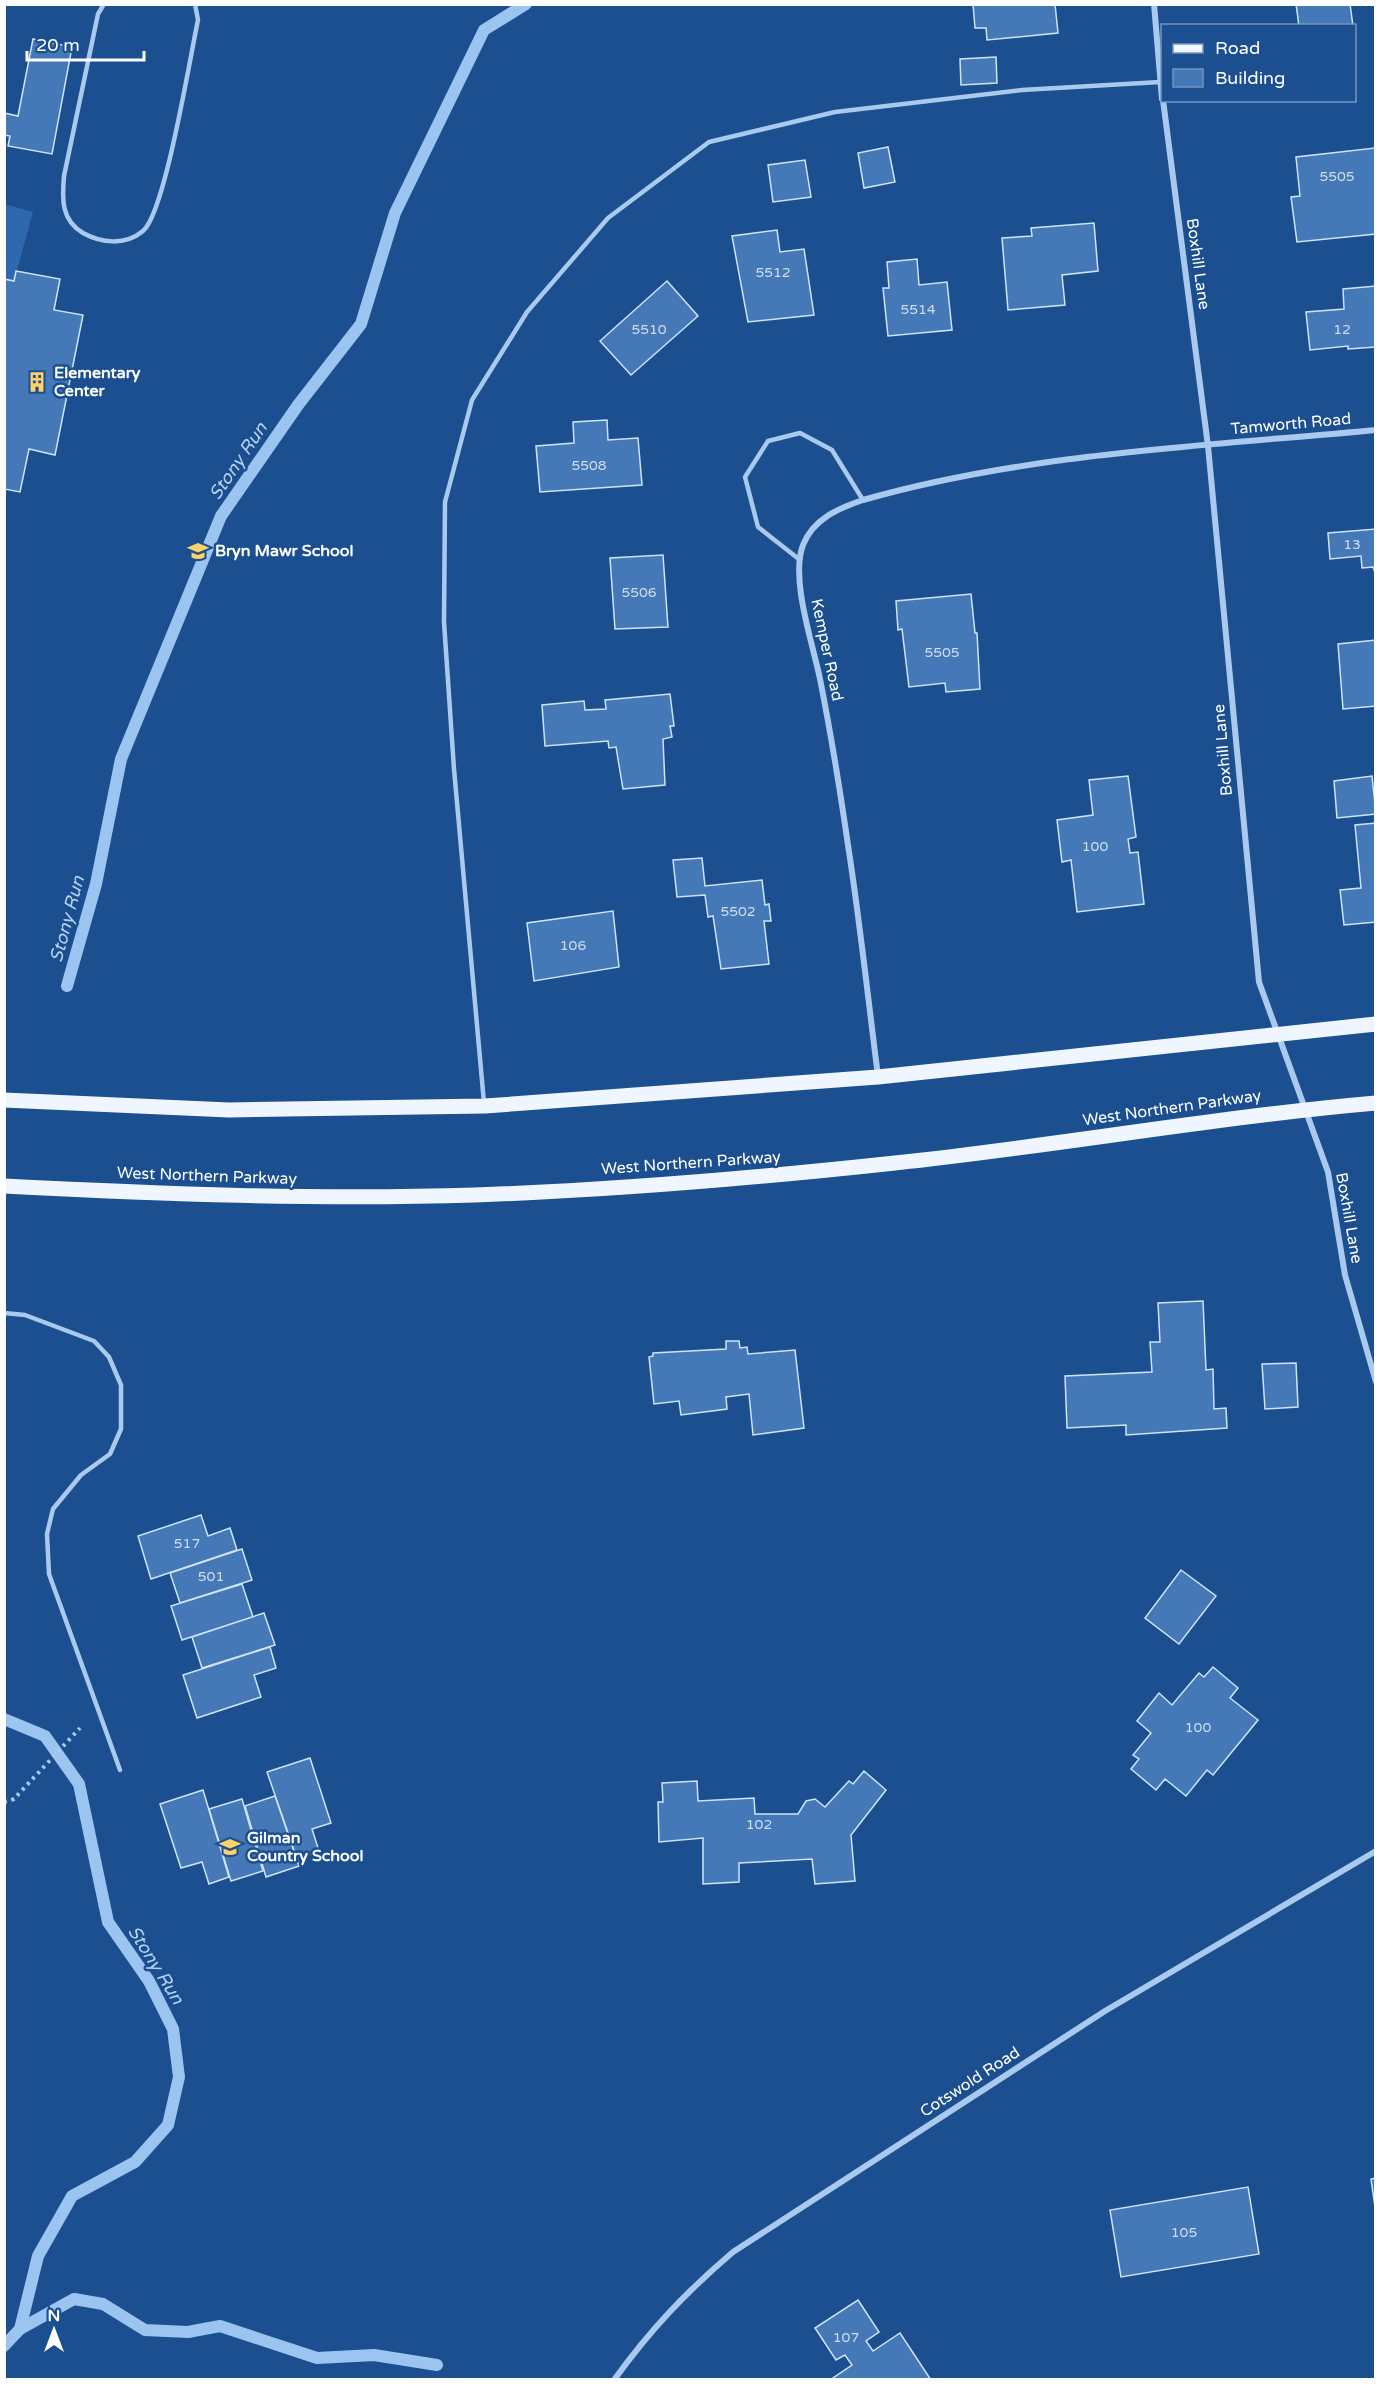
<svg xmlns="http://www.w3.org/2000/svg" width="1380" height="2384" font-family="'Varela Round',sans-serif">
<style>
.green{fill:#2e69ad}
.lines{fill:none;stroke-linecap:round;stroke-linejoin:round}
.stream{stroke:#9cc4f0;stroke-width:12}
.building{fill:#4478b7;stroke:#cfe3fa;stroke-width:1.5}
.path{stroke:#a9c9ee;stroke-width:4;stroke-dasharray:3 4.5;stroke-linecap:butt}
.service{stroke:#a9c9ee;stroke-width:4.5}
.minor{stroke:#a9c9ee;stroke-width:6}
.primary{stroke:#f0f6ff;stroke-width:15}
.labels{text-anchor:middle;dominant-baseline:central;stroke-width:5;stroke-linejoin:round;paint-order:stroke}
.number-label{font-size:14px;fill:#d0dded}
.street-label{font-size:16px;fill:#fff;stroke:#1b4f8f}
.poi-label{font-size:16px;font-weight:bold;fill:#fff;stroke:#1b4f8f;text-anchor:start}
.water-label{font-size:18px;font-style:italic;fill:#b5d3f5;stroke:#1b4f8f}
</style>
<rect width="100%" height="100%" fill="#1b4f8f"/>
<polygon class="green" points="4,204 33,212 14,281 5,279"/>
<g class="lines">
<g class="stream">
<polyline points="67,986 96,884 121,759 221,516 298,405 361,324 395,213 484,30 526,4"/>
<polyline points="4,1719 45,1736 79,1784 108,1922 149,1981 173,2029 179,2077 168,2125 135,2162 72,2196 38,2256 20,2329 4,2346"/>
<polyline points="20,2329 74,2299 103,2304 145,2330 188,2332 220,2326 317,2358 374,2355 437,2365"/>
</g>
</g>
<g class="building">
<polygon points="973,4 1055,4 1058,33 987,40 986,28 975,28"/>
<polygon points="1296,4 1350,4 1353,26 1299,26"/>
<polygon points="33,39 72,47 52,154 8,146 10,136 4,135 4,113 18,116"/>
<polygon points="996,57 997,83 961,85 960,59"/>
<polygon points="888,147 895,182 864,188 858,153"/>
<polygon points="1375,148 1376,234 1297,242 1291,197 1300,196 1296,157"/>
<polygon points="805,160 811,197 773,202 768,165"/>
<polygon points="1094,223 1098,271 1062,275 1065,305 1008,310 1002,238 1032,236 1031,228"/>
<polygon points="777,230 780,252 804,249 814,315 748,322 732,236"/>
<polygon points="917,259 919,285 947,282 952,330 888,336 883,288 889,288 887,262"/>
<polygon points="16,271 60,279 54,310 83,315 55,455 29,449 20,492 4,489 4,279 14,281"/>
<polygon points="667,281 698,316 631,375 600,341"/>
<polygon points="1376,286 1376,347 1348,349 1348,346 1310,350 1306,312 1344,309 1343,289"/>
<polygon points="607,420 608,440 638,438 642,485 540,492 536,446 574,443 573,422"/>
<polygon points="1376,529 1376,575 1373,567 1362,568 1361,556 1330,559 1328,533"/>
<polygon points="663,555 668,627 615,629 610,558"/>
<polygon points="971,594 975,633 977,633 980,689 946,692 945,683 909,687 902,629 898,630 896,601"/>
<polygon points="1376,640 1376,706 1343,709 1338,644"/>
<polygon points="670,694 674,726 670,726 672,737 663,739 665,785 623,789 616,747 609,748 608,741 545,746 542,705 584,701 585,710 606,709 605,700"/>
<polygon points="1128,776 1136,837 1128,839 1130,853 1138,852 1144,904 1077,912 1071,860 1062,862 1057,820 1093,815 1089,780"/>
<polygon points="1372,776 1376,814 1337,818 1334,781"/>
<polygon points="1376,823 1376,922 1344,925 1340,890 1361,888 1355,825"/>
<polygon points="702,858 705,886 762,880 765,905 769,904 771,921 764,921 769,964 721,969 713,916 708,917 705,895 677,897 673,860"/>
<polygon points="613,911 619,967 534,981 527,923"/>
<polygon points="1203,1301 1206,1370 1213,1369 1214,1409 1226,1408 1227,1428 1126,1435 1126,1425 1067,1428 1065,1376 1152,1372 1150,1342 1160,1342 1158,1303"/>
<polygon points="726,1341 739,1341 740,1348 747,1347 748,1354 795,1350 804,1428 753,1435 749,1394 726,1397 727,1409 681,1415 679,1401 654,1404 649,1357 653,1356 653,1353 726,1349"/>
<polygon points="1296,1363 1298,1407 1265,1409 1262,1364"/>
<polygon points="201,1515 208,1536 230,1528 237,1550 151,1579 138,1536"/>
<polygon points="242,1549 252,1580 180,1603 170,1573"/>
<polygon points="1181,1570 1216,1596 1179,1644 1145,1618"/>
<polygon points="242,1584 253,1617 182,1640 171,1606"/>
<polygon points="264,1613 275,1645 202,1668 192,1637"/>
<polygon points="270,1647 276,1668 254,1675 261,1697 197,1718 183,1675"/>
<polygon points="1213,1667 1238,1688 1230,1698 1258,1720 1213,1775 1207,1770 1186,1796 1165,1779 1156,1790 1131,1769 1139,1759 1133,1755 1151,1733 1137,1721 1159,1693 1172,1705 1199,1673 1204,1677"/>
<polygon points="310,1758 331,1823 312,1829 319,1851 297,1859 267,1772"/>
<polygon points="864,1771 886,1790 851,1835 855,1881 815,1884 812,1859 739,1863 739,1882 703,1884 703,1838 659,1842 658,1802 663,1802 662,1783 697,1781 698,1801 754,1798 755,1814 798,1814 806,1801 815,1799 825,1807 849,1781 853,1784"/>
<polygon points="203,1790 229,1877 209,1884 202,1862 181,1868 160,1804"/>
<polygon points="275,1796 299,1866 266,1877 245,1806"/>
<polygon points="242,1799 263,1871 231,1881 209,1809"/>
<polygon points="1376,2178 1376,2207 1375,2207 1371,2179"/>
<polygon points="1248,2187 1259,2254 1121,2277 1110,2210"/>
<polygon points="858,2300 879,2332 866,2341 873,2351 900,2333 931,2380 830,2380 852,2365 845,2355 836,2360 815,2328"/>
</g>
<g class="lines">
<polyline class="path" points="4,1802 14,1799 80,1728"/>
<g class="service">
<path d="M104,4L98,14L64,176C62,199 61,220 83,233C101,243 125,246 143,231C165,213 190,57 198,20L195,4"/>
<polyline points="800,560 758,527 745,477 768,441 800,433 832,450 863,500"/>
<polyline points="484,1103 454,769 444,622 445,502 472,400 527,312 608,218 709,142 835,112 1022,90 1160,82"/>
<polyline points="4,1313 25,1315 94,1341 109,1357 121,1385 121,1429 110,1454 81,1475 53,1509 47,1534 49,1574 120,1770"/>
</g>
<g class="minor">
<polyline points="1154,4 1162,99"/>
<polyline points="1163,100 1208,446 1259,982 1328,1172 1345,1275 1376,1382"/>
<path d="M878,1076C868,999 860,922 848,845C840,790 831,734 820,679C813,644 790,579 803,545C813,519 839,508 863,500C1028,453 1206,446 1376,430"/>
<path d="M614,2380C650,2330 686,2292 733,2252L1105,2011L1376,1851"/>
</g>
<g class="primary">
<polyline points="4,1100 229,1110 485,1106 878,1077 1376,1024"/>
<path d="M4,1186C161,1194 318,1200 475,1195C615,1190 756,1178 895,1163C1056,1146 1215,1117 1376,1103"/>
</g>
</g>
<defs>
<g id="building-bare" transform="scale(1.62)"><path d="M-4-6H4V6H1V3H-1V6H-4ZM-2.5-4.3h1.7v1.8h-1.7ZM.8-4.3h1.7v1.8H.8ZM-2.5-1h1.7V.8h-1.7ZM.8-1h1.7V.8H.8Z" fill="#ffd166" stroke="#1b4f8f" stroke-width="2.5" paint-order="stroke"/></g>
<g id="school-bare" transform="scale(1.62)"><path d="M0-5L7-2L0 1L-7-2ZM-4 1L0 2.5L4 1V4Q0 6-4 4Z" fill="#ffd166" stroke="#1b4f8f" stroke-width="2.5" paint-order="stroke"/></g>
</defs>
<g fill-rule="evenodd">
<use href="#building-bare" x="37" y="382"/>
<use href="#school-bare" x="198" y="551"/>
<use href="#school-bare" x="230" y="1847"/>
</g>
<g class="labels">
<g class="number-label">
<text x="1337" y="176">5505</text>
<text x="773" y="272">5512</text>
<text x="918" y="309">5514</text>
<text x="649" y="329">5510</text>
<text x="1342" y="329">12</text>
<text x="589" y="465">5508</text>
<text x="1352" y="544">13</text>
<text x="639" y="592">5506</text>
<text x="942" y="652">5505</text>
<text x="1095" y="846">100</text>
<text x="738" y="911">5502</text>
<text x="573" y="945">106</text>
<text x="187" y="1543">517</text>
<text x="211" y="1576">501</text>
<text x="1198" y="1727">100</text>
<text x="759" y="1824">102</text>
<text x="1184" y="2232">105</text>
<text x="846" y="2337">107</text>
</g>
<g class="street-label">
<text transform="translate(1198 264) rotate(82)">Boxhill Lane</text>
<text transform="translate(1291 424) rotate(-5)">Tamworth Road</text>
<text transform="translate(827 650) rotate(78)">Kemper Road</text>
<text transform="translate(1223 750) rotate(-95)">Boxhill Lane</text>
<text transform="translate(1172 1108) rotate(-8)">West Northern Parkway</text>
<text transform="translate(691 1163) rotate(-4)">West Northern Parkway</text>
<text transform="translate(207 1176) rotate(2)">West Northern Parkway</text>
<text transform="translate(1349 1218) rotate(80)">Boxhill Lane</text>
<text transform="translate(970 2082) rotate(-33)">Cotswold Road</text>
</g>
<g class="poi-label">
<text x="54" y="373">Elementary<tspan x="54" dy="18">Center</tspan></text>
<text x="215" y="551">Bryn Mawr School</text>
<text x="247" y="1838">Gilman<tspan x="247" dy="18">Country School</tspan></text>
</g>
<g class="water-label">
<text transform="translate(238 461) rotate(-56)">Stony Run</text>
<text transform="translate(67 919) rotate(-75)">Stony Run</text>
<text transform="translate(156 1965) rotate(58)">Stony Run</text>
</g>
</g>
<rect width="1380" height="2384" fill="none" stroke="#ffffff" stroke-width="12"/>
<rect x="1161" y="24" width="195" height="78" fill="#1b4f8f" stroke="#7695bc" stroke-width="1.5"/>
<rect x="1173" y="44" width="30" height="9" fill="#f0f6ff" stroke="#7695bc" stroke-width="1.5"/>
<text x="1215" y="54" font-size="18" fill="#ffffff">Road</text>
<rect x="1173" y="69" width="30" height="18" fill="#4478b7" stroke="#7695bc" stroke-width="1.5"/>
<text x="1215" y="84" font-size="18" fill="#ffffff">Building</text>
<g transform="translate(54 2330)" stroke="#1b4f8f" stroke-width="4.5" paint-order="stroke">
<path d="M0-4.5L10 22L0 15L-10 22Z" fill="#ffffff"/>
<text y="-9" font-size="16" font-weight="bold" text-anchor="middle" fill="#ffffff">N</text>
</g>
<path d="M27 51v9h117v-9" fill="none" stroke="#ffffff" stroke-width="3"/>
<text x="36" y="51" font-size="18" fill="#ffffff" stroke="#1b4f8f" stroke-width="4.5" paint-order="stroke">20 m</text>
</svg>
